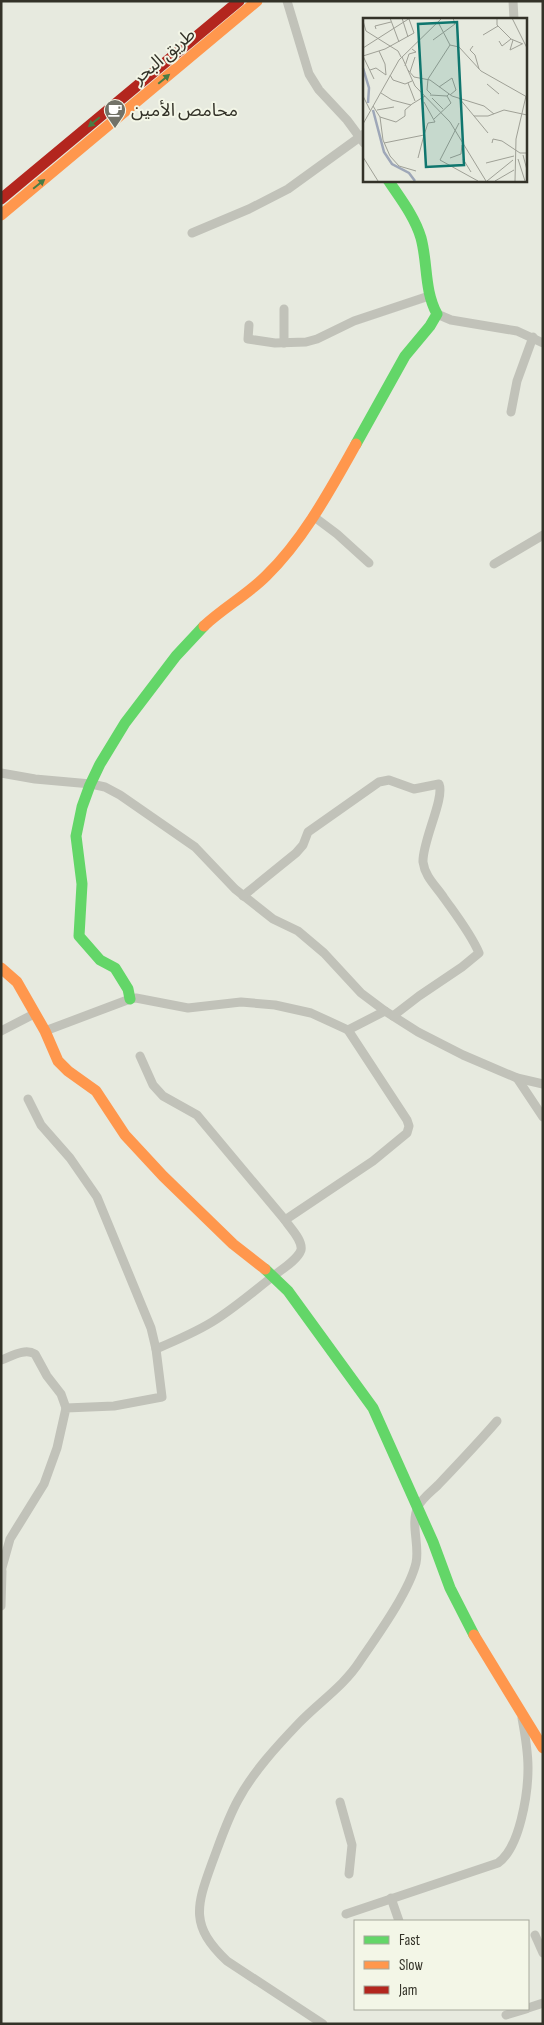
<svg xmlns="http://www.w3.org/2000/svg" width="544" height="2025" font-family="'Sofia Sans Condensed','Noto Sans Arabic',sans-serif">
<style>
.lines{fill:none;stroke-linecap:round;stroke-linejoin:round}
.street{stroke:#c1c2b9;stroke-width:9}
.fast{stroke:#63d668;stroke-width:11}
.slow{stroke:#ff974d;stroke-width:11}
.jam{stroke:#b3261e;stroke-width:11}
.oneway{fill:#497c45}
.labels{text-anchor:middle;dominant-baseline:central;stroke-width:4;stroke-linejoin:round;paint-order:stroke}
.street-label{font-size:18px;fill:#333228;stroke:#f3f6e7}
.poi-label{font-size:18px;fill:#333228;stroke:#f3f6e7;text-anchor:start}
.inset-river{fill:none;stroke:#9ea7b8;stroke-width:2.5}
.inset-road{fill:none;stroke:#9fa096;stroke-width:1}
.view{fill:#0f766e;fill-opacity:0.15;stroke:#0f766e;stroke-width:2.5}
.inset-edge{fill:none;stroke:#333228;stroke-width:2.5}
</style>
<rect width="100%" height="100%" fill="#e7eadf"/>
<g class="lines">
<g class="street">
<polyline points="287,1 309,74 319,90 347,120 364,143"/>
<polyline points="513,1 514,19"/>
<polyline points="192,233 249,209 288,189 364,134"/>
<polyline points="437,314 451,320 517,331 543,343"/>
<polyline points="249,325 248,339 275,343 306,342 317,339 354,321 429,296"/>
<polyline points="284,343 284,309"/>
<polyline points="511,412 517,381 533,337"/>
<polyline points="313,516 337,534 369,563"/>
<polyline points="494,564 543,535"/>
<polyline points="1,773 35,779 91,784 105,787 120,795 195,847 235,889 273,919 298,931 324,953 361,993 385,1011 418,1032 463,1055 517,1078 543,1084"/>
<path d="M243,896L296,853L303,845L308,832L379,782L389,780L414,789L439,784C445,798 422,842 423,862C425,877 436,886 444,898C456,915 471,934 479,953L462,967L419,996L393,1016"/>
<polyline points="1,1031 34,1014"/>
<polyline points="45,1031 130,999 136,998 188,1008 241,1002 275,1005 311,1013 348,1030"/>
<polyline points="140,1056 153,1085 163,1096 197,1115 285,1220"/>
<polyline points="517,1078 543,1117"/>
<path d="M156,1349C175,1341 194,1333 212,1322C235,1308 255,1290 276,1274C284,1268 298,1259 301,1250C303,1240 290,1228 285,1220L373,1161L407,1133L409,1126L407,1120L348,1030L385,1011"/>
<path d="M1,1360C12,1356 25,1348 35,1354L47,1376L61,1394L66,1408"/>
<polyline points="1,1571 10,1539 44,1484 57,1448 66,1408 114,1406 162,1397 156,1349 151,1328 97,1197 70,1158 41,1125 28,1099"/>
<polyline points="1,1606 2,1571"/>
<polyline points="340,1802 352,1845 349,1874"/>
<polyline points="391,1898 399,1921"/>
<path d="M346,1914L498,1863C520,1848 528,1793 528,1768C528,1751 525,1734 522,1718"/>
<polyline points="535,1935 543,1953"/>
<polyline points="528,2008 543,2003"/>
<polyline points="506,2015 526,2009"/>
<path d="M323,2024L227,1961C190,1926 196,1907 212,1863C220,1842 227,1820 238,1800C253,1772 277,1746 299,1723C319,1702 344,1686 360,1661C377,1636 409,1592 416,1563C420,1545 410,1524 418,1507C421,1499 432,1491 438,1485C458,1464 478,1443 497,1421"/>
</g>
<g class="fast">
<path d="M356,444L405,356L430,326L437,314C424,290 428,264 421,238C415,217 400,198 388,180"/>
<polyline points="130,999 128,989 115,968 100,960 79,936 82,884 76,836 82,807 90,785 100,764 125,723 176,656 204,626"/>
<polyline points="265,1269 288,1291 373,1408 433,1542 450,1588 474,1635"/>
</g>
<g class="slow">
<polyline points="1,215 257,1"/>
<path d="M204,626C223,608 247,595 266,576C304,539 330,490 356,444"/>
<polyline points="1,968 17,982 45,1031 58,1061 68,1071 96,1091 125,1135 163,1176 233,1244 265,1269"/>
<polyline points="474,1635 543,1748"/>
</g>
<polyline class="jam" points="1,199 239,1"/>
</g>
<defs><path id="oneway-solid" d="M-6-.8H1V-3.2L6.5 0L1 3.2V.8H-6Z" transform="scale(1.25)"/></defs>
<g class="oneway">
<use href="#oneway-solid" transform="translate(164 79) rotate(-40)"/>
<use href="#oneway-solid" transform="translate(94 122) rotate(140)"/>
<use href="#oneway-solid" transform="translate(39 184) rotate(-39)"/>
</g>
<defs>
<g id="cafe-pin" transform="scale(1.125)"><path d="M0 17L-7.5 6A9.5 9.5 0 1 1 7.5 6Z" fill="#727268" stroke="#f3f6e7"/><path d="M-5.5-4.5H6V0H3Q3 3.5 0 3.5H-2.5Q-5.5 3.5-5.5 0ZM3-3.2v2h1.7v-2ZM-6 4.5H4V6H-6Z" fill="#fff"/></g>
</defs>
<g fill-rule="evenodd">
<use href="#cafe-pin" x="115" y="110"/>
</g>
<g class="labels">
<g class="street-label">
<text transform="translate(164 56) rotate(-40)">طريق البحر</text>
</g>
<g class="poi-label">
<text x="131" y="110">محامص الأمين</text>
</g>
</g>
<g transform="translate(363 18)">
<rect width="164" height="164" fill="#e7eadf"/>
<path class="inset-river" d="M0,50L6,70L5,85M10,92L21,134L29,146L46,155L52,163"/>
<path class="inset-road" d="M27,0L36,24M39,0L45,19M134,0V7L148,21L160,26M149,0L164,30M0,3L3,13L35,33L38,39M13,11L12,8L28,4M120,17L135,8M70,22L92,6L90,0M150,22L147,32L159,26M136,23L139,28L148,21M87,27L96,29L118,53L164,79M110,28L107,32L112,37L116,51M0,30L47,0M0,38L22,31L51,15L46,1M0,38L11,61M39,39L52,68L87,104L123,163M42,48L46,36L53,34L49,31M7,52L13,50L23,57L22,46L16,33M45,52L51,59L67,62L89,78L121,88L131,96M47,54L52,39M27,57L30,62L42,66L49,63M45,65L52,83M124,66L136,76M76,69L89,60L93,72L87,77M18,75L29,82L48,87M68,76L64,72L65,61L87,27L75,4M67,77L84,78M0,78L7,92M69,80L80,91M96,80L111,98M10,88L17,99L20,122L27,138L36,148L53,153M14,92L31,89M17,99L33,104L42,98V92L49,86L62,78M71,101L88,85L84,78L86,76M96,105L77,142L115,163M0,106L36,42L79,0M125,115L111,98H125L141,92L164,97M21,125L61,117L65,105L72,104L61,84M129,125L130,121L139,123L157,135H164M160,137L164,152M0,139L15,163M55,140L61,117M87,140L98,136L99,127M100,141L108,154M155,141L162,163M123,145L151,138M124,163L150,142M132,163L151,152M152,163L153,121L163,78"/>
<path class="view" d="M94,4L101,147L63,149L55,6Z"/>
<rect width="164" height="164" class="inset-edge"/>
</g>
<rect width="544" height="2025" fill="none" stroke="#333228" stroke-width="5"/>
<rect x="354" y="1920" width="175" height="90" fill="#f3f6e7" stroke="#a6a89b"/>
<rect x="364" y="1936" width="25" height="8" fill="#63d668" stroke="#a6a89b"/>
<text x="399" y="1945" font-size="15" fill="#333228">Fast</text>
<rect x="364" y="1961" width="25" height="8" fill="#ff974d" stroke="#a6a89b"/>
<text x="399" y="1970" font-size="15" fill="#333228">Slow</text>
<rect x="364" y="1986" width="25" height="8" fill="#b3261e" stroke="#a6a89b"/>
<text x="399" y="1995" font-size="15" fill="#333228">Jam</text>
</svg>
